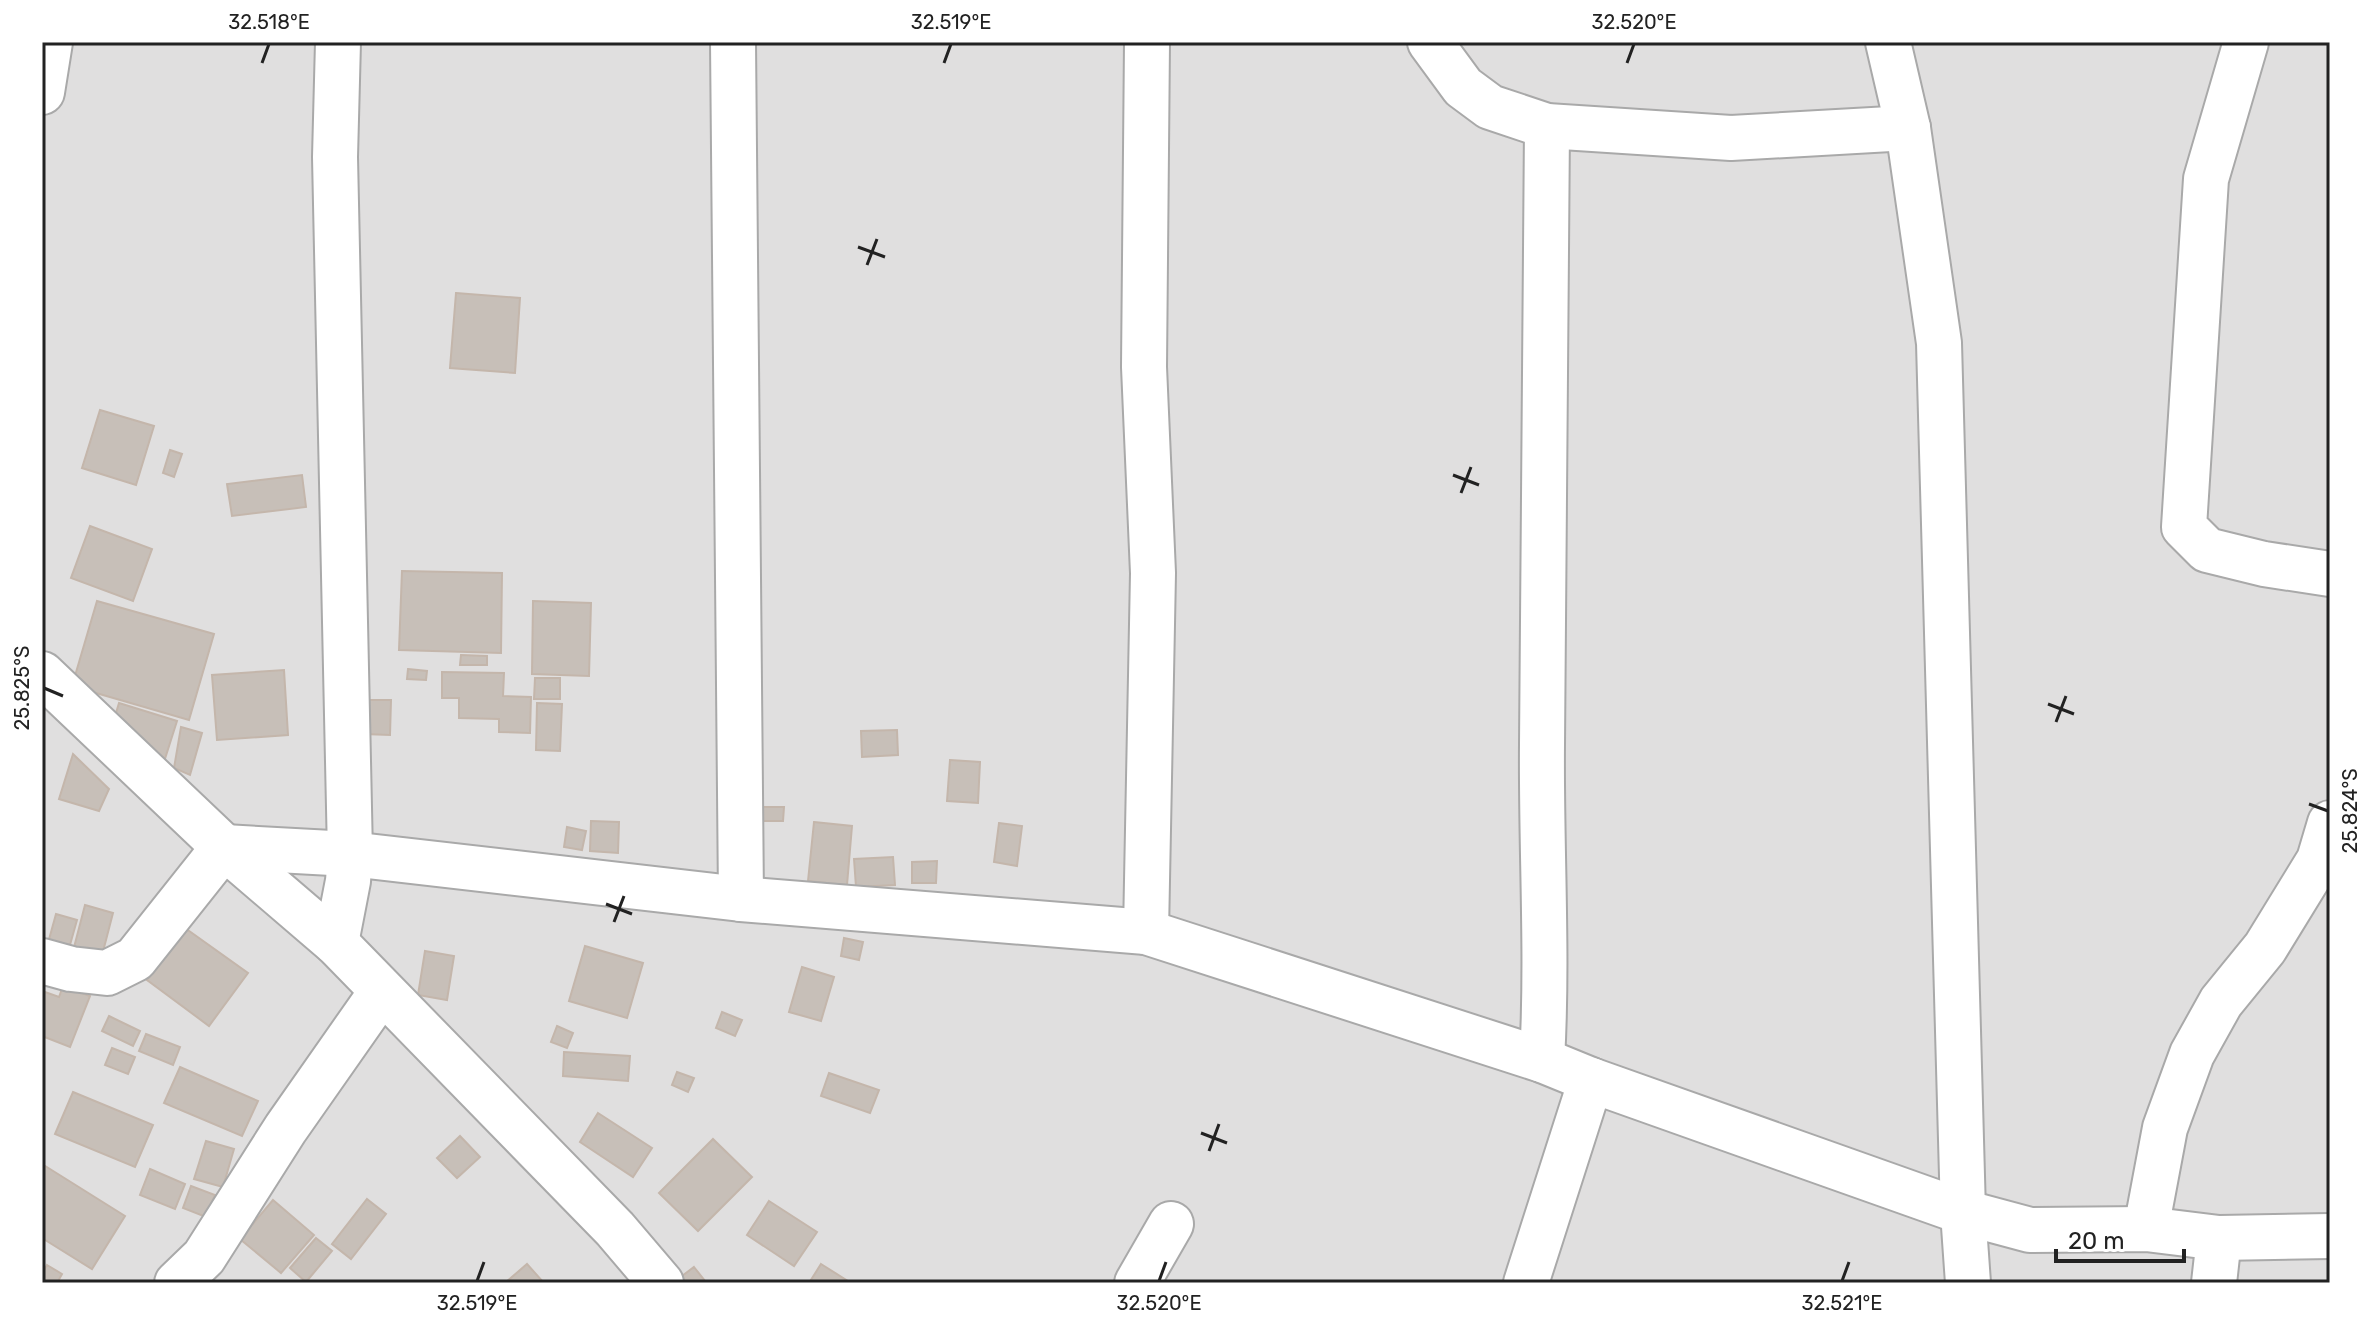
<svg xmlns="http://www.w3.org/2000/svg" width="2372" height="1325" font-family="Rubik,sans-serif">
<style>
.residential{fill:#e0dfdf}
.building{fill:#c7bfb8;stroke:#c4b6ab;stroke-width:2}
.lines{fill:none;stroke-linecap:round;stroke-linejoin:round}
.minor-casing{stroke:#a9a9a9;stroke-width:48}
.minor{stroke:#fff;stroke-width:44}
.ticks{fill:none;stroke:#222;stroke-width:3}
.neatline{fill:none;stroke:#222;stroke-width:3}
.ticks-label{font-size:20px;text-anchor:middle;fill:#222}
</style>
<rect width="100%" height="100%" fill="#f2efe9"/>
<rect class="residential" x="42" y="42" width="2288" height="1241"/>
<g class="building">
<polygon points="456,293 520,298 515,373 450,368"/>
<polygon points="100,410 154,426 136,485 82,468"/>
<polygon points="170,450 182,454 174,477 163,473"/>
<polygon points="302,475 306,507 232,516 227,484"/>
<polygon points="90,526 152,549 133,601 71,578"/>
<polygon points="402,571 502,573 501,653 399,650"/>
<polygon points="97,601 214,634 189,720 72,686"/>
<polygon points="533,601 591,603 589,676 532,674"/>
<polygon points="461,655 487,656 487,665 460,665"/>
<polygon points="408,669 427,671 426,680 407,679"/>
<polygon points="284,670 288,735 217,740 212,675"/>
<polygon points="442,672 504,673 503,696 531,697 530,733 499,732 499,719 459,718 459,698 442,698"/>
<polygon points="535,678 560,678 560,699 534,699"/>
<polygon points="365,700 391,700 390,735 364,734"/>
<polygon points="119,703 177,721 163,765 110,733"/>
<polygon points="537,703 562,704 560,751 536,750"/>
<polygon points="181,727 202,733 190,775 174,768"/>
<polygon points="897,730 898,755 862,757 861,731"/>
<polygon points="73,754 109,789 99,811 59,799"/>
<polygon points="950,760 980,762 978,803 947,801"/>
<polygon points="761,807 784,807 783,821 761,821"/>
<polygon points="591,821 619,822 618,853 590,851"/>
<polygon points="814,822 852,826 847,885 808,881"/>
<polygon points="999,823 1022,826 1017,866 994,862"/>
<polygon points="567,827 586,831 582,850 564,847"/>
<polygon points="893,857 895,885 856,887 854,859"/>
<polygon points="937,861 936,883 912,883 912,862"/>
<polygon points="85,905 113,913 99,967 71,959"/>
<polygon points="56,914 77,920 66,959 45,954"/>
<polygon points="185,928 248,973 209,1026 147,980"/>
<polygon points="844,938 863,942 859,960 841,956"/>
<polygon points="585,946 643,963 627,1018 569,1001"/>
<polygon points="425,951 454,956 447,1000 418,995"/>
<polygon points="802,967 834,977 821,1021 789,1012"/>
<polygon points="63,986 90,996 70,1047 42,1036 42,991 59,997"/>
<polygon points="722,1012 742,1020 735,1036 716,1028"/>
<polygon points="109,1016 140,1031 133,1046 102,1031"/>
<polygon points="557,1026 573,1033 567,1048 551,1042"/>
<polygon points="146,1034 180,1047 173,1065 139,1051"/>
<polygon points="112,1048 135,1057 128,1074 105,1065"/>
<polygon points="564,1052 630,1056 628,1081 563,1076"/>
<polygon points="180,1067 258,1101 242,1136 164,1103"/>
<polygon points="677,1072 694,1078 688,1092 672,1085"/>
<polygon points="829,1073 879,1090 870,1113 821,1096"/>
<polygon points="73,1092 153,1125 135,1167 55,1134"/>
<polygon points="598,1113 652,1148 633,1177 580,1142"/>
<polygon points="460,1136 480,1157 457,1178 437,1158"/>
<polygon points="713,1139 752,1177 698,1231 659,1193"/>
<polygon points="206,1141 234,1149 223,1187 194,1179"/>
<polygon points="42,1164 125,1216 92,1269 42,1238"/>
<polygon points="150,1169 185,1184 175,1209 140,1195"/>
<polygon points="191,1186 215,1195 206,1217 183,1208"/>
<polygon points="367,1199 386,1214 351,1259 332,1244"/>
<polygon points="273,1200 314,1235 281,1273 240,1239"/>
<polygon points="769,1201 817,1232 794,1266 747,1235"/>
<polygon points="316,1238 332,1251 306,1282 290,1268"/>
<polygon points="527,1264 544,1283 505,1283"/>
<polygon points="821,1264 851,1283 809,1283"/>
<polygon points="47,1265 62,1274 57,1283 42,1283 42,1274"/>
<polygon points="694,1267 705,1281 681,1283 678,1279"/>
</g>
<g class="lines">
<g class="minor-casing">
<g id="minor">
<polyline points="733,42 741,899"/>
<polyline points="1430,42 1463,87 1490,107 1547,126 1731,138 1908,128"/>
<polyline points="1888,42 1908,128 1939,343 1963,1212 1968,1283"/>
<polyline points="2246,42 2206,179 2184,527 2207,550 2264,564 2330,574"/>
<polyline points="42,92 50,42"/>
<polyline points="42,674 224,847 336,943 615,1229 661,1283"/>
<polyline points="1146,932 1153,573 1144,367 1147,42"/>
<polyline points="336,943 348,881 350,854 335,157 338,42"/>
<polyline points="42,961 71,969 107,973 135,959 224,847 350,854 741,899 1146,932 1542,1060 1591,1080 1963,1212 2030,1230 2146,1229 2219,1238 2330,1236"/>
<path d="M1542,1060C1548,955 1541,849 1542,745C1542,538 1545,332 1547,126"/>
<polyline points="2146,1229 2165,1128 2192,1054 2221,1002 2265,948 2319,860 2330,823"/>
<polyline points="177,1283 204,1257 286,1128 382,991"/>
<polyline points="1137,1283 1171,1224"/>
<polyline points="1526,1283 1591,1080"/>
<polyline points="2214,1283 2219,1238"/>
</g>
</g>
<use href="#minor" class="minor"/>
</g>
<path class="ticks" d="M262,63L269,44M944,63L951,44M1627,63L1634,44M858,247L885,257M867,265L877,239M1453,475L1479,485M1461,493L1471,467M44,688L63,696M2048,704L2074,714M2056,722L2066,696M2309,804L2328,811M606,904L632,914M614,922L624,896M1201,1133L1227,1143M1209,1151L1219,1124M477,1281L484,1262M1159,1281L1166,1262M1842,1281L1849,1262"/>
<rect width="2372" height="1325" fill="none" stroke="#ffffff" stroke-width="88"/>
<path d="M2056 1249v12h128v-12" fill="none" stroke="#222222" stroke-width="4"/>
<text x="2068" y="1249" font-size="24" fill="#222222" stroke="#ffffff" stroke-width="6" paint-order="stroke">20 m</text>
<rect x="44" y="44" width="2284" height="1237" class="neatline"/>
<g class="ticks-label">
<text x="269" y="29">32.518°E</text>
<text x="951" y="29">32.519°E</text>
<text x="1634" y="29">32.520°E</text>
<text transform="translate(22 688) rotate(-90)" y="7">25.825°S</text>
<text transform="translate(2350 811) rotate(-90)" y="7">25.824°S</text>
<text x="477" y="1310">32.519°E</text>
<text x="1159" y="1310">32.520°E</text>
<text x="1842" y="1310">32.521°E</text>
</g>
</svg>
